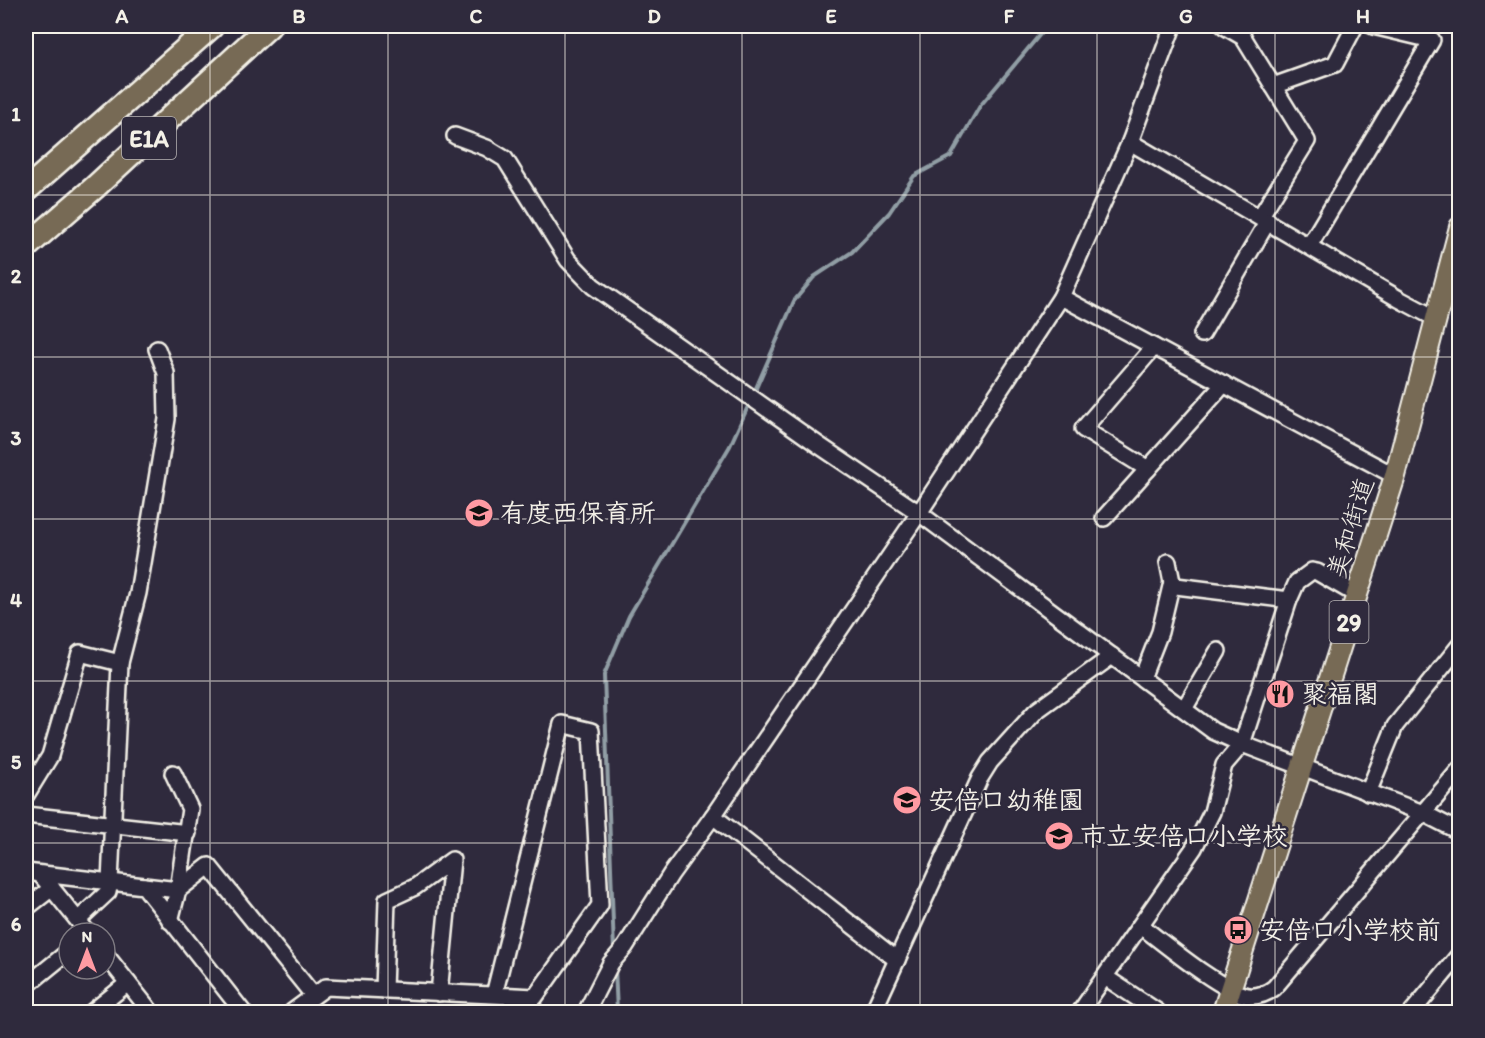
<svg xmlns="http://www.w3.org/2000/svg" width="1485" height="1038" font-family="Itim,'Klee One',sans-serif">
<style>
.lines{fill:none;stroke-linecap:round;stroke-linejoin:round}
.stream{stroke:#919ea5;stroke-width:4}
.minor-casing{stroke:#f4f1e8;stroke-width:20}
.major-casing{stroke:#f4f1e8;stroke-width:24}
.highway-casing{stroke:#f4f1e8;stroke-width:27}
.minor{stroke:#2f2a3d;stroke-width:15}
.major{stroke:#776a54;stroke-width:20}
.highway{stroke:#776a54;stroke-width:22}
.grid{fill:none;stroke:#f4f1e8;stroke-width:1.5;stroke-opacity:0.55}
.labels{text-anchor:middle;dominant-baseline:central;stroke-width:5;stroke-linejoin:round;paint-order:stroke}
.shield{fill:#2f2a3d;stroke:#b9b5b5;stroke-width:1.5}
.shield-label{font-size:24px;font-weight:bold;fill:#f4f1e8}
.poi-label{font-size:26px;font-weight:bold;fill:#f4f1e8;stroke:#2f2a3d;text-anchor:start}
.street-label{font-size:26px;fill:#f4f1e8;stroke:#2f2a3d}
.neatline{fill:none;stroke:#f4f1e8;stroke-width:2}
.grid-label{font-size:20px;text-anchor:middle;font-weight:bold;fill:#f4f1e8}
</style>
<rect width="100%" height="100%" fill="#2f2a3d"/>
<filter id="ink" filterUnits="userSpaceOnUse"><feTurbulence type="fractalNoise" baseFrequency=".0167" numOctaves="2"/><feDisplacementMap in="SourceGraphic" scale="12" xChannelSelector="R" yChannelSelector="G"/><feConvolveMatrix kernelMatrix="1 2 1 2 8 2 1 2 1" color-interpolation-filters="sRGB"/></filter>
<g filter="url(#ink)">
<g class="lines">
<g class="stream">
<polyline points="753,395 794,301 814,277 852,252 889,213 914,176 951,156 980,106 1047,26"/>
<polyline points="614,951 604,675 629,616 730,446 750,402"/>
<polyline points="615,968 617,1012"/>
</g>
<g class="minor-casing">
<g id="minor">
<polyline points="1224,26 1243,37 1307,141 1260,217"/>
<polyline points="1273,86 1335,64 1355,26"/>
<polyline points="455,136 487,148 505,159 568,260 593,286 820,446 919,513 1213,731 1242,744 1423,813 1460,832"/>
<polyline points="1130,142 1399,299 1435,318"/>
<polyline points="1309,246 1432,40 1373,26"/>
<polyline points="1443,291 1460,301"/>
<polyline points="1061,297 1395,476"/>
<polyline points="1202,334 1268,221"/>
<polyline points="1148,469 1083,429 1154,347"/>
<polyline points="1104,518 1224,384"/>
<polyline points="1168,562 1172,582 1176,586 1289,600"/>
<polyline points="1142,678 1160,632 1172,582"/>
<polyline points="1184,709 1218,651"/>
<polyline points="1368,793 1395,726 1460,645"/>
<polyline points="26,795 50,756 80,653 120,663"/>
<polyline points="26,815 188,833"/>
<polyline points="713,816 897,960"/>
<polyline points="26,872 144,886 243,1012"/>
<polyline points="41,875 88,933"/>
<polyline points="144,886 178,890 209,866 313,995"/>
<polyline points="26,908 52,888"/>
<polyline points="78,920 108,892 110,882 120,663 138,593 167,419 166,373 157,349"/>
<polyline points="170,921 178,890 190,809 173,773"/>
<path d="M1141,926C1165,944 1221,991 1248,996C1258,997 1266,994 1274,988L1460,769"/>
<polyline points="105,954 151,1012"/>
<polyline points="1105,977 1158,1012"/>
<polyline points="26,986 69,951"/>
<polyline points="384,990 387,900 415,887 452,860 439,993"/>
<polyline points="92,1012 128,983"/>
<polyline points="292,1012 326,987 535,997 600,905 591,731 562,724 494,995"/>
<polyline points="586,1012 611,963 625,947 671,874 713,816 919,513 1061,297 1130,142 1173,26"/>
<polyline points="873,1012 980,778 990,762 1036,711 1112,656"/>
<polyline points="1080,1012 1194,848 1212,812 1224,765 1242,744 1289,600 1297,582 1312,571 1317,572 1357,595"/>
<polyline points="1412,1012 1460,954"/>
</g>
</g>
<g class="major-casing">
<polyline id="major" points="1223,1012 1395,476 1460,227"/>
</g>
<g class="highway-casing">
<g id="highway">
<polyline points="26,190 212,26"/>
<polyline points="26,247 94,188 269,26"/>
</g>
</g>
<use href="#minor" class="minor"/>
<use href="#major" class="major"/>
<use href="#highway" class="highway"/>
</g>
</g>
<path class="grid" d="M210,26V1012M388,26V1012M565,26V1012M742,26V1012M920,26V1012M1097,26V1012M1275,26V1012M26,195H1460M26,357H1460M26,519H1460M26,681H1460M26,843H1460"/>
<defs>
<g id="school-disc" transform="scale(1.5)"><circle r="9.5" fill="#ff9aa2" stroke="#2f2a3d"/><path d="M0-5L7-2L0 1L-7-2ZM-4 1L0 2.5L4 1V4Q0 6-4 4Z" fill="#111"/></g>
<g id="restaurant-disc" transform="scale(1.5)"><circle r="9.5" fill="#ff9aa2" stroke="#2f2a3d"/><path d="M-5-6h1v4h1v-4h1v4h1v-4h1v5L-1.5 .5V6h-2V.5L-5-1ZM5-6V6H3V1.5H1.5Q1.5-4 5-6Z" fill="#111"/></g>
<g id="bus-disc" transform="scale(1.5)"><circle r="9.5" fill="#ff9aa2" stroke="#2f2a3d"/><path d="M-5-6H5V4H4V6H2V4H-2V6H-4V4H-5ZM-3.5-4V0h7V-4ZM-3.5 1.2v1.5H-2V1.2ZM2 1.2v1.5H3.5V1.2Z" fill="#111"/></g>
</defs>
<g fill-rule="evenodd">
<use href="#school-disc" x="479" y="513"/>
<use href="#restaurant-disc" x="1280" y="694"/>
<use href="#school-disc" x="907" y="800"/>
<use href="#school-disc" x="1059" y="836"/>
<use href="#bus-disc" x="1238" y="930"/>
</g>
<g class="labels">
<g class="shield">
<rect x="122" y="117" width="54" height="42" rx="4.5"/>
<rect x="1329.5" y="601" width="39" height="42" rx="4.5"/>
</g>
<g class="shield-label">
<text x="149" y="138">E1A</text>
<text x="1349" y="622">29</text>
</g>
<g class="poi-label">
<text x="500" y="513">有度西保育所</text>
<text x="1301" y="694">聚福閣</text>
<text x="928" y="800">安倍口幼稚園</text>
<text x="1080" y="836">市立安倍口小学校</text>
<text x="1259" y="930">安倍口小学校前</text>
</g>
<g class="street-label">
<text transform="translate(1350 528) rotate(-73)">美和街道</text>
</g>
</g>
<rect width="1485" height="1038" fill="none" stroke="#2f2a3d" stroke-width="66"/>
<g transform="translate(87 951)"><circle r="28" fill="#2f2a3d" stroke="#7e7a81" stroke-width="1.5"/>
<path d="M0-4.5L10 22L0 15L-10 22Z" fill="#ff9aa2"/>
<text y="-9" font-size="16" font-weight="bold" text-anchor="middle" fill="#f4f1e8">N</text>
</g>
<rect x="33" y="33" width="1419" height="972" class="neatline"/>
<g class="grid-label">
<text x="122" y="23">A</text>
<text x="299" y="23">B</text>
<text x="476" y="23">C</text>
<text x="654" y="23">D</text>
<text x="831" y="23">E</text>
<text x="1009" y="23">F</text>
<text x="1186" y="23">G</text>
<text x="1363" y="23">H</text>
<text x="16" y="121">1</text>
<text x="16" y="283">2</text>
<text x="16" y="445">3</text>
<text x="16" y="607">4</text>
<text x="16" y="769">5</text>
<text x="16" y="931">6</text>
</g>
</svg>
